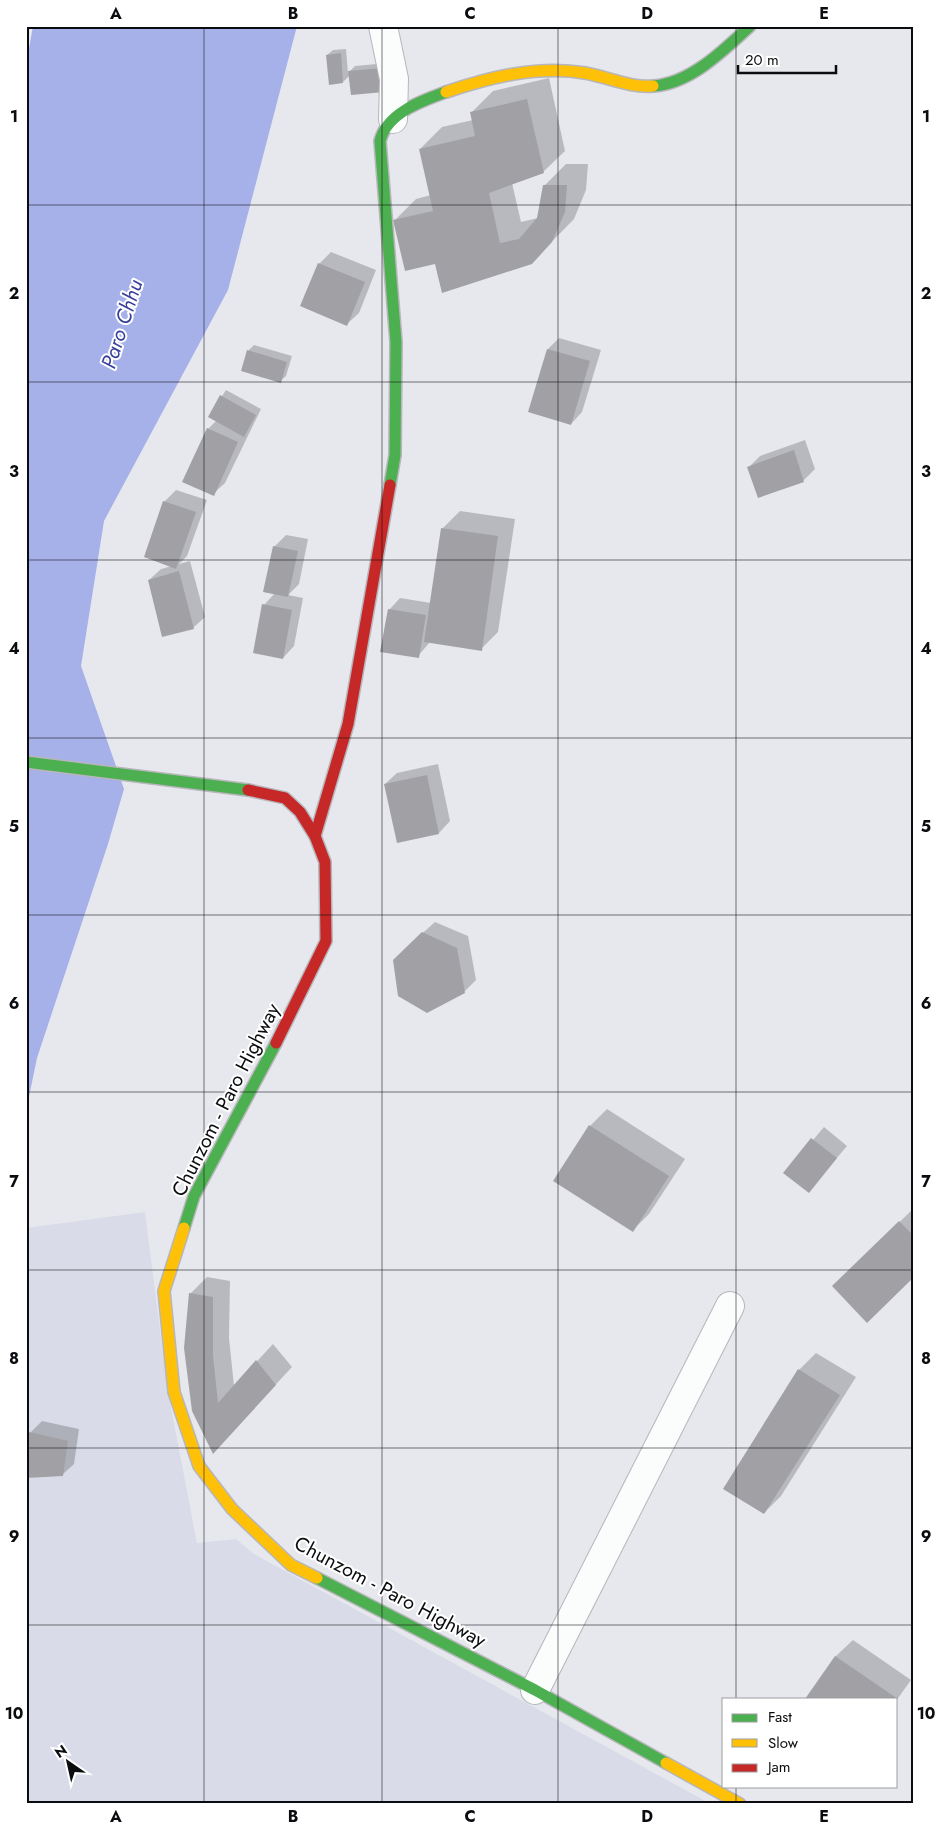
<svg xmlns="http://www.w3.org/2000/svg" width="940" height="1830" font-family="Jost,sans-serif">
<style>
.built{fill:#d9dce8}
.water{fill:#a6b1ea}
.shadow{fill:#0003}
.building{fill:#a0a0a5}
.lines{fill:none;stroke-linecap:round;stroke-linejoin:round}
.street-casing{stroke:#b6b6bb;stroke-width:30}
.fast-casing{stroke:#b6b6bb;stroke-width:14}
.slow-casing{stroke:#b6b6bb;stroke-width:14}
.jam-casing{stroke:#b6b6bb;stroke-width:14}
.street{stroke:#fbfcfc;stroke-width:28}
.fast{stroke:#4caf50;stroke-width:11}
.slow{stroke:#ffc107;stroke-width:11}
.jam{stroke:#c62828;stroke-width:11}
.grid{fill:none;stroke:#0b0c0f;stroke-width:1;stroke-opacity:0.55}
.labels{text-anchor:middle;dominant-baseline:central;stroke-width:4;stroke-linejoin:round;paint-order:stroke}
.street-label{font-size:20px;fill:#0b0c0f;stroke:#fff}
.water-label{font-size:21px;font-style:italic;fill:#38409c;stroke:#fff}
.neatline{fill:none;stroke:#0b0c0f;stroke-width:2}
.grid-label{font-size:16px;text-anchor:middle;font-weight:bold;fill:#0b0c0f}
</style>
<rect width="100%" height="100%" fill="#e7e8ee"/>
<polygon class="built" points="145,1212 168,1392 197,1543 236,1539 254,1554 711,1804 26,1804 26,1228"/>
<polygon class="water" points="33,26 297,26 228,290 104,521 81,666 124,789 108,844 37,1058 26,1111 26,66"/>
<g class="shadow">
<polygon points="346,49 348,73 355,66 387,63 389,85 350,75 343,82 327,55 333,50"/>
<polygon points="549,78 565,151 543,172 512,183 521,222 538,218 544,186 566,164 588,164 586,190 574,219 531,263 436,262 395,220 416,199 431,195 420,149 442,127 473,120 471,113 493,91"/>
<polygon points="331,252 376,270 359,313 347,324 319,264"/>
<polygon points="559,338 601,350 582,412 571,424 529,411 548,349"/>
<polygon points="254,345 292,356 286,376 280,381 248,351"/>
<polygon points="226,390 261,409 225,483 213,494 208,429 217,420 209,416"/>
<polygon points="805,440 815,469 804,480 759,496 749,467 760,456"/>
<polygon points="176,490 207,500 187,556 179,564 190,561 205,617 193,628 149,580 161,569 172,566 164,502"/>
<polygon points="460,511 515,519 498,632 481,649 430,642 418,656 389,610 400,598 431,603 443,528"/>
<polygon points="286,535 308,539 299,584 288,595 303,598 294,646 283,658 264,605 275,593 274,547"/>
<polygon points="438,764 450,821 439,833 385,784 397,773"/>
<polygon points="435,922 468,936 476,980 464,992 406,948"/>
<polygon points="607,1109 685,1159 649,1214 633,1230 590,1126"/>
<polygon points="824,1127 847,1146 809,1191 785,1173"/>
<polygon points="914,1208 914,1275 834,1286"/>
<polygon points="207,1277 230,1281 229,1338 234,1386 273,1344 292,1367 213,1452 190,1294"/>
<polygon points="816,1353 856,1377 781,1496 764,1513 724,1488 799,1370"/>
<polygon points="42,1421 79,1429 74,1464 62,1475 27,1477 31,1432"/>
<polygon points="853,1640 911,1680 896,1701 896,1699 807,1699 836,1656"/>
</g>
<g class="building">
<polygon points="341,53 343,83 329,85 326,55"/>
<polygon points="382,68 384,92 351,95 348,71"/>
<polygon points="527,99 544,173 489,193 500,243 519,239 537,218 543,185 567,185 565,212 552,242 532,264 442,293 435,264 405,271 393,220 433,211 419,149 475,136 470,112"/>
<polygon points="318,263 365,282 347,326 300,306"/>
<polygon points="547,349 590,361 571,425 528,412"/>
<polygon points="247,350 287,362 281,383 241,371"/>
<polygon points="220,395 256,415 244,437 208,417"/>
<polygon points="207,428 238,442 214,496 182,482"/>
<polygon points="794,450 804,482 758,498 747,467"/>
<polygon points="163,501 196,512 176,569 144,557"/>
<polygon points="441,528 498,536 482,651 424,642"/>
<polygon points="273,546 298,551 288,597 263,592"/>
<polygon points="179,571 194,629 162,637 148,580"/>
<polygon points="262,604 292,610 283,659 253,653"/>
<polygon points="388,609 426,615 419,658 380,652"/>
<polygon points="427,775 439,834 397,843 384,784"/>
<polygon points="422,932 457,948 465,993 427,1013 398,996 393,960"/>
<polygon points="589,1125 669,1176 633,1232 553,1181"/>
<polygon points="811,1138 837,1158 809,1193 783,1173"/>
<polygon points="899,1221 914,1236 914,1277 867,1323 832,1286"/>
<polygon points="189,1293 213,1297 213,1356 218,1403 256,1360 276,1385 213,1454 192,1411 184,1348"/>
<polygon points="798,1369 840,1395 764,1514 723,1489"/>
<polygon points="29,1432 68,1441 63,1476 26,1478"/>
<polygon points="835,1656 895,1697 894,1699 805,1699"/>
</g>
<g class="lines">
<g class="street-casing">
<g id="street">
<polyline points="383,26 394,79 393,119"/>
<polyline points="535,1690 730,1306"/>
</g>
</g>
<g class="fast-casing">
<g id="fast">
<path d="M653,86C690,84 724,50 750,26"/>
<path d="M390,485L395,455L396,342L380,141C387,113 421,101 446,92"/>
<polyline points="26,762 248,790"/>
<polyline points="184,1228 194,1196 276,1043"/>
<polyline points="317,1578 535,1690 666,1763"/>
</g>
</g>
<g class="slow-casing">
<g id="slow">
<path d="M446,92C491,77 538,65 585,73C608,77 630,88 653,86"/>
<polyline points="184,1228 164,1291 174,1392 199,1466 232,1509 291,1565 317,1578"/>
<polyline points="666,1763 740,1804"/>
</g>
</g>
<g class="jam-casing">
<g id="jam">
<polyline points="248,790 285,798 300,812 315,836 325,862 326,941 276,1043"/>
<polyline points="315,836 348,724 390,485"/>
</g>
</g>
<use href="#street" class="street"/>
<use href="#fast" class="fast"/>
<use href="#slow" class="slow"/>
<use href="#jam" class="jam"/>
</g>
<path class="grid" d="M204,26V1804M382,26V1804M558,26V1804M736,26V1699M26,205H914M26,382H914M26,560H914M26,738H914M26,915H914M26,1092H914M26,1270H914M26,1448H914M26,1625H914M736,1786V1804"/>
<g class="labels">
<g class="street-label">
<text transform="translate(226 1100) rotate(-63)">Chunzom - Paro Highway</text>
<text transform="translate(390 1592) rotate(28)">Chunzom - Paro Highway</text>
</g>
<g class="water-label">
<text transform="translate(122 324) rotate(-72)">Paro Chhu</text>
</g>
</g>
<rect width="940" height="1830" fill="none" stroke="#ffffff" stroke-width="55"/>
<rect x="722" y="1698" width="175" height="90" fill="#ffffff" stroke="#9d9e9f"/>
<rect x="732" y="1714" width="25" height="8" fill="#4caf50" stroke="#9d9e9f"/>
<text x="768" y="1722" font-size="15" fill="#0b0c0f">Fast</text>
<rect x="732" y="1739" width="25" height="8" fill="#ffc107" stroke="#9d9e9f"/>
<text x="768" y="1748" font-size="15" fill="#0b0c0f">Slow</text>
<rect x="732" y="1764" width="25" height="8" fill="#c62828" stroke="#9d9e9f"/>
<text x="768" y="1772" font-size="15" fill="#0b0c0f">Jam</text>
<g transform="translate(68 1762) rotate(326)" stroke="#ffffff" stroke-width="4" paint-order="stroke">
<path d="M0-4L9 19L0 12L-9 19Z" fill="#0b0c0f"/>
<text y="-8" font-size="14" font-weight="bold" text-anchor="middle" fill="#0b0c0f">N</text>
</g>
<path d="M738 65v8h98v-8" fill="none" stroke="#0b0c0f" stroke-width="2.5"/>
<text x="745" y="65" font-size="15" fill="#0b0c0f" stroke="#ffffff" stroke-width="4" paint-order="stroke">20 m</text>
<rect x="28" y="28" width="884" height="1774" class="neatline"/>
<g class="grid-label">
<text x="116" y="19">A</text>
<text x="293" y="19">B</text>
<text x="470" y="19">C</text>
<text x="647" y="19">D</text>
<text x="824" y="19">E</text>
<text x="14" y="122">1</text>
<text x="926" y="122">1</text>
<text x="14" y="299">2</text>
<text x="926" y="299">2</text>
<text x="14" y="477">3</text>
<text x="926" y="477">3</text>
<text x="14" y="654">4</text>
<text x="926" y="654">4</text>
<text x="14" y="832">5</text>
<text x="926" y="832">5</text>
<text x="14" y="1009">6</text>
<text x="926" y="1009">6</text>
<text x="14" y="1187">7</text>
<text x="926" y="1187">7</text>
<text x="14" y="1364">8</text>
<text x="926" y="1364">8</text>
<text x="14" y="1542">9</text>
<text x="926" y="1542">9</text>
<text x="14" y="1719">10</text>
<text x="926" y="1719">10</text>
<text x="116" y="1822">A</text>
<text x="293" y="1822">B</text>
<text x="470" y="1822">C</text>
<text x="647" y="1822">D</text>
<text x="824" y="1822">E</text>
</g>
</svg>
